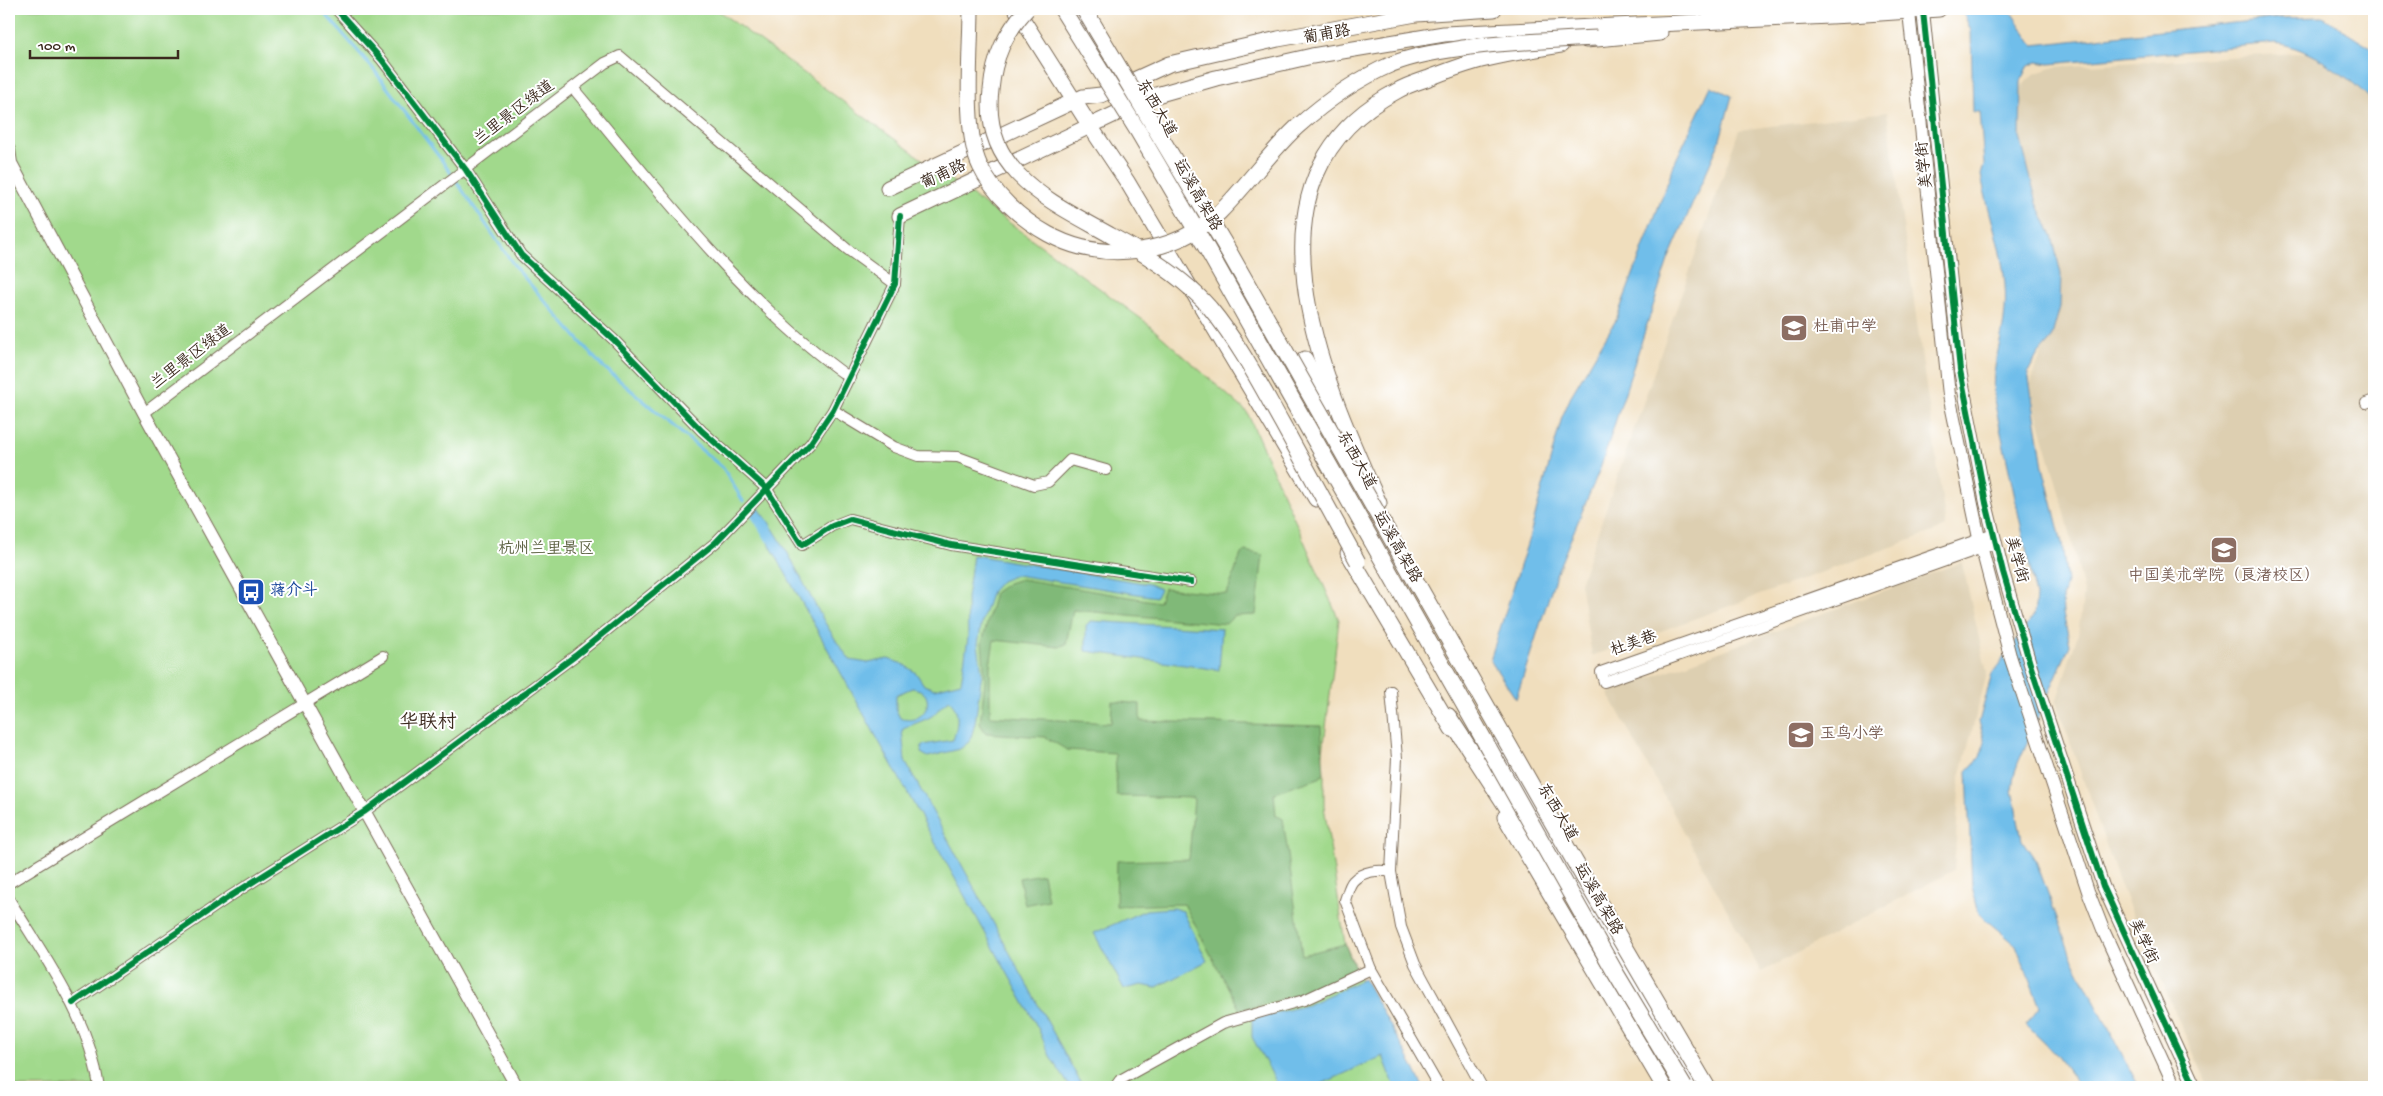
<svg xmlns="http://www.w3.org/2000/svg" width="2383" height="1096" font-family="'Gochi Hand','LXGW WenKai TC',sans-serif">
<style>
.built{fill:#ddcfb1}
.green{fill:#a1d98c;stroke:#6e8255}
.forest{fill:#80b978;stroke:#5e724b}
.water{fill:#70beea;stroke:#567484;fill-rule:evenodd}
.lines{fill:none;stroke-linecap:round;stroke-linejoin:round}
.stream{stroke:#70beea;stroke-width:3}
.minor-casing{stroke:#7a6956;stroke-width:12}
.tertiary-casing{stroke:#7a6956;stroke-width:14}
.primary-casing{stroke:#7a6956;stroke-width:17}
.trunk-casing{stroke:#7a6956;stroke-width:18}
.minor{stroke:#fff;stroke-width:10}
.tertiary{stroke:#fff;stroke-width:12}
.primary{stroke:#fff;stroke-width:15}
.trunk{stroke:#fff;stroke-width:16}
.primary-bridge-casing{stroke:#7a6956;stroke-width:17;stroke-linecap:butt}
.trunk-bridge-casing{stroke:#7a6956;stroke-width:18;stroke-linecap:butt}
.primary-bridge{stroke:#fff;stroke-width:15}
.trunk-bridge{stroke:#fff;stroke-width:16}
.cycleway-casing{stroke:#fff;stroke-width:9}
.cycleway{stroke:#00873e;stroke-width:6}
.labels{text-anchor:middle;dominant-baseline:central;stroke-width:4;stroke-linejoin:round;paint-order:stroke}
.street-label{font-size:16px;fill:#3b2a1e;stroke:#fff}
.education-label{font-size:16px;fill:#785e54;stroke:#fff;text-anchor:start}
.park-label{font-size:16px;fill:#5a5f3f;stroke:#fff}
.transit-label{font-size:16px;fill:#164399;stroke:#fff;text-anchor:start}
.quarter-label{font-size:19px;fill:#3b2a1e;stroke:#fff}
</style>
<rect width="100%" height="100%" fill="#fff"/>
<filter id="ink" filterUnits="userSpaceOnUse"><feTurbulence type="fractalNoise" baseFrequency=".02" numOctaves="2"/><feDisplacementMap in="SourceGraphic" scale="10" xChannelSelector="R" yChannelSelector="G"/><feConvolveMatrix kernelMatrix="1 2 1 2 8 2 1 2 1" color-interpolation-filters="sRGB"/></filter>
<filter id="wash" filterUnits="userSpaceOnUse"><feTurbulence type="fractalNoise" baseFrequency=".0096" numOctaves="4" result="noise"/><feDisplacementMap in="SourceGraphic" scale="20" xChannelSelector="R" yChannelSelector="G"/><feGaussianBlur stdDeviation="1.12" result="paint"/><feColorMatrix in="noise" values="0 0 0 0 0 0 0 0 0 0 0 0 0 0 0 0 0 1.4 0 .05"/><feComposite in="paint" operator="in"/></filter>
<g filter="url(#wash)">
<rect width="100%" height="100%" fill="#f0debd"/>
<g class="built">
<polygon points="2317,52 2374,96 2374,1087 2209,1087 2155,968 2118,879 2056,702 2078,634 2084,591 2064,509 2034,404 2031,384 2034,372 2051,331 2020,157 2018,99 2022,86 2034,74 2055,67"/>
<polygon points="1887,112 1946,527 1592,656 1580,583 1739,130"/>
<polygon points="1962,562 1987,673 1960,777 1954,870 1761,972 1608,693"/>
</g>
<polygon class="green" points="9,9 716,9 1143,320 1247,412 1339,620 1320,777 1324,774 1324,806 1345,944 1407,1087 9,1087"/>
<g class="forest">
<polygon points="1245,551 1263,555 1256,615 1234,616 1226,624 1073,610 1066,644 1059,647 994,640 990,666 990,716 1111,723 1112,701 1140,704 1140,721 1321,726 1324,774 1319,778 1274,793 1276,815 1283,819 1302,955 1345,944 1356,971 1320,985 1318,990 1240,1010 1184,904 1116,906 1117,861 1189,859 1194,798 1117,796 1115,753 1067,750 1045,737 986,733 980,724 985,680 982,643 995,592 1008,583 1021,579 1159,602 1164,588 1227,594 1241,554"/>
<polygon points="1043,874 1048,900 1025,905 1019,878"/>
</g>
<g class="water">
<path d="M1962,9H2009L2033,45L2279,18L2323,17L2374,49V103C2351,78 2310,47 2275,43L2049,64L2037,62L2027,67L2021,81L2020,137L2037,203L2052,236L2061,274L2060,307L2051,339L2038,354L2028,372L2043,467L2062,543L2067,582L2062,598L2063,613L2070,645L2018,763L2014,775L2012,790L2022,840L2036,861L2071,956L2139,1087H2080L2057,1055L2026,1025L2040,1007L2016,945L1979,914L1972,886L1967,771L1980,757L1985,741L1979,722L1992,674L2034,615L2036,596L1994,400C1990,366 2003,342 2005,310C2009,264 1989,219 1981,175L1984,165L1980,112H1973L1971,31Z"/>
<polygon points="1711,86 1732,96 1719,143 1668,260 1601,466 1557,572 1516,699 1490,660 1529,538 1562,417 1572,394 1616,320 1676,160"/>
<path d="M755,503C794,551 812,612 850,660L868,663L888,659L903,664L916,673L924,685L934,689L961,682L968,638L967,598L973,555L1149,584L1160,589L1156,597L1016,575L1001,581L992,591L982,621L978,644L982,673L975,723L970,741L960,749L928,757L921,753L922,745L953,740C958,725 960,713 950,700C941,704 939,710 932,716C924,721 911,724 902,730L905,761L1083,1087H1070L1050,1056L1038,1028L751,511ZM912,688C940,691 926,728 900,718L896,710V695Z"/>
<polygon points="1091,621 1222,629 1219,670 1086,651 1086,625"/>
<polygon points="1173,908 1183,911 1207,961 1155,988 1142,985 1124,989 1094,933 1146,910"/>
<polygon points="1364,979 1412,1064 1423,1087 1395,1087 1383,1056 1315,1087 1279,1087 1252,1037 1252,1019 1307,1005"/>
</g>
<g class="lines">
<g class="stream">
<polyline points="321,9 371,66 443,162 516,268 600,364 723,468 743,501"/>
<polyline points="752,515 768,541"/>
</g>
</g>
</g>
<g filter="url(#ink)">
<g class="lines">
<g class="minor-casing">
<g id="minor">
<polyline points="336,9 382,60 466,170 521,255 613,339 702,431 766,488 802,545 832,526 850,519 951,545 1191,582"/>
<path d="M573,88C656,187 744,303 850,378"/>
<polyline points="2366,403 2374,400"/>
<polyline points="833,410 894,447 918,456 958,457 1034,485 1048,482 1070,460 1106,470"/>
<polyline points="144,413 605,63 620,56 847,249 895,284"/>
<polyline points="1994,534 1601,672 1604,682 1996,543"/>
<polyline points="1391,691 1397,758 1391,872 1401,927 1415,964 1482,1087"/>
<path d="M1391,872C1380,869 1362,871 1353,881C1349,885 1347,895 1345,900L1371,969L1439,1087"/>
<polyline points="9,883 383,656"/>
<path d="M9,899C45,958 89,1017 99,1087"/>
<polyline points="73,1003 232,895 364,812 575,656 715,543 810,444 833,410 895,284 900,216"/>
<polyline points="1115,1087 1120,1080 1223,1023 1304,1000 1371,969"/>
</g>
</g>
<g class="tertiary-casing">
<g id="tertiary">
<polyline points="1923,11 1960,370 1986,503 2003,572 2031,667 2103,886 2195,1087"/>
<polyline points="1909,12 1949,395 1979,538 2010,656 2088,891 2104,932 2175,1087"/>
<polyline points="9,150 11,163 144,413 517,1087"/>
</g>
</g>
<g class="primary-casing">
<g id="primary">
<polyline points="1016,9 1090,126 1128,183 1316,499"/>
<polyline points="1072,9 1121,87"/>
<polyline points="1586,40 1660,33"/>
<polyline points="1141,119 1208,236"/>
<polyline points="888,188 1074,101 1083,97 1101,95 1169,64 1278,39 1416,14 1494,9"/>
<polyline points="900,216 1153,96 1216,78 1312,56 1444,34 1851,15 1939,9"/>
<polyline points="1305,359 1327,402"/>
<path d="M1379,503C1322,377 1232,177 1397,91C1407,85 1418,82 1429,78C1447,71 1467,63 1486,59C1510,53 1536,49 1561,45"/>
<polyline points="1348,553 1452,729"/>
<polyline points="1496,745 1696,1087"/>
<polyline points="1505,817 1664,1087"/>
</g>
</g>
<g class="trunk-casing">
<polyline id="trunk" points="1448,716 1561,890"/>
</g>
<use href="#minor" class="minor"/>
<use href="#tertiary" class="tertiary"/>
<use href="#primary" class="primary"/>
<use href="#trunk" class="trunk"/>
<g class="primary-bridge-casing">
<g id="primary-bridge">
<path d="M971,9C971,49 963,132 980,166C993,194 1021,219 1048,234C1102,264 1175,255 1220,212C1247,185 1269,153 1297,127C1326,101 1357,79 1392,64C1417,54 1444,51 1470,47C1512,42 1554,40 1597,38"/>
<path d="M1027,9C1005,33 994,57 991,90C981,172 1050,201 1110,235C1146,254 1183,277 1210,308C1239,343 1260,384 1282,423C1307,469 1333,516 1358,562"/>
</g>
</g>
<g class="trunk-bridge-casing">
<g id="trunk-bridge">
<polyline points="1062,9 1138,131 1206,247 1615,972 1684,1087"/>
<polyline points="1084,9 1225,245 1575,862 1707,1087"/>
</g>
</g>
<use href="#primary-bridge" class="primary-bridge"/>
<use href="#trunk-bridge" class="trunk-bridge"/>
<g class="cycleway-casing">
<g id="cycleway">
<polyline points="336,9 382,60 466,170 521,255 613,339 702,431 766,488 802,545 832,526 850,519 951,545 1191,582"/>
<polyline points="1923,11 1960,370 1986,503 2003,572 2031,667 2103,886 2195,1087"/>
<polyline points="73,1003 232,895 364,812 575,656 715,543 810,444 833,410 895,284 900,216"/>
</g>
</g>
<use href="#cycleway" class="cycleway"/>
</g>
</g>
<defs>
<g id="school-square" transform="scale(1.4375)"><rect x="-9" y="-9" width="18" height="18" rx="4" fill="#8d6e63" stroke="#fff"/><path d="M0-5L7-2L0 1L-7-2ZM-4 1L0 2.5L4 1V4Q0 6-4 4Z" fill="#fff"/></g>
<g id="university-square" transform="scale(1.4375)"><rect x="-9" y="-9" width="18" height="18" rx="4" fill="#8d6e63" stroke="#fff"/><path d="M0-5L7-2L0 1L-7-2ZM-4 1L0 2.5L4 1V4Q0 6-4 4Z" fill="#fff"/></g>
<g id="bus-square" transform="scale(1.4375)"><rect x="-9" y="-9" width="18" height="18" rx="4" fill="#1a4fb4" stroke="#fff"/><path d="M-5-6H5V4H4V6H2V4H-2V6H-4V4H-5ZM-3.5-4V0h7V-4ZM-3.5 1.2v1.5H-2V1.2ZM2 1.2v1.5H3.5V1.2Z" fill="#fff"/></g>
</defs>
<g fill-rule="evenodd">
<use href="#school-square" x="1794" y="328"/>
<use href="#university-square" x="2224" y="550"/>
<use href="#bus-square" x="251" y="592"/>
<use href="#school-square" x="1801" y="735"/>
</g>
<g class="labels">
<g class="street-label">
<text transform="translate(1327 36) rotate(-10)">葡甫路</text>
<text transform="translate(1155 109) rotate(60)">东西大道</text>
<text transform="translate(515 114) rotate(-37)">兰里景区绿道</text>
<text transform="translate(1926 165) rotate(-96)">美学街</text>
<text transform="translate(944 176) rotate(-25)">葡甫路</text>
<text transform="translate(1196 196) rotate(60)">运溪高架路</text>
<text transform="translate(192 358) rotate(-37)">兰里景区绿道</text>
<text transform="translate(1355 461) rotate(61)">东西大道</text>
<text transform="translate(1396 548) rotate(60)">运溪高架路</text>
<text transform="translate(2015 560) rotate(75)">美学街</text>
<text transform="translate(1634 645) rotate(-19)">杜美巷</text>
<text transform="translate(1556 813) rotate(60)">东西大道</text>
<text transform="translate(1597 900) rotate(60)">运溪高架路</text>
<text transform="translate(2142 942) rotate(65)">美学街</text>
</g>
<g class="education-label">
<text x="1813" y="328">杜甫中学</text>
<text x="2224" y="577" text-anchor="middle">中国美术学院（良渚校区）</text>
<text x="1820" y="735">玉鸟小学</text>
</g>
<g class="park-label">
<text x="546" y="550">杭州兰里景区</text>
</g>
<g class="transit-label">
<text x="270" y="592">蒋介斗</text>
</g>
<g class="quarter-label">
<text x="428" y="723">华联村</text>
</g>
</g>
<rect width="2383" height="1096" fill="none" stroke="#fff" stroke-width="30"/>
<path d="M30 50v8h148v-8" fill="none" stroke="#3b2a1e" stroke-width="2.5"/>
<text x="38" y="50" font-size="15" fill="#3b2a1e" stroke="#ffffff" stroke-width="4" paint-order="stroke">100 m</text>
</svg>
